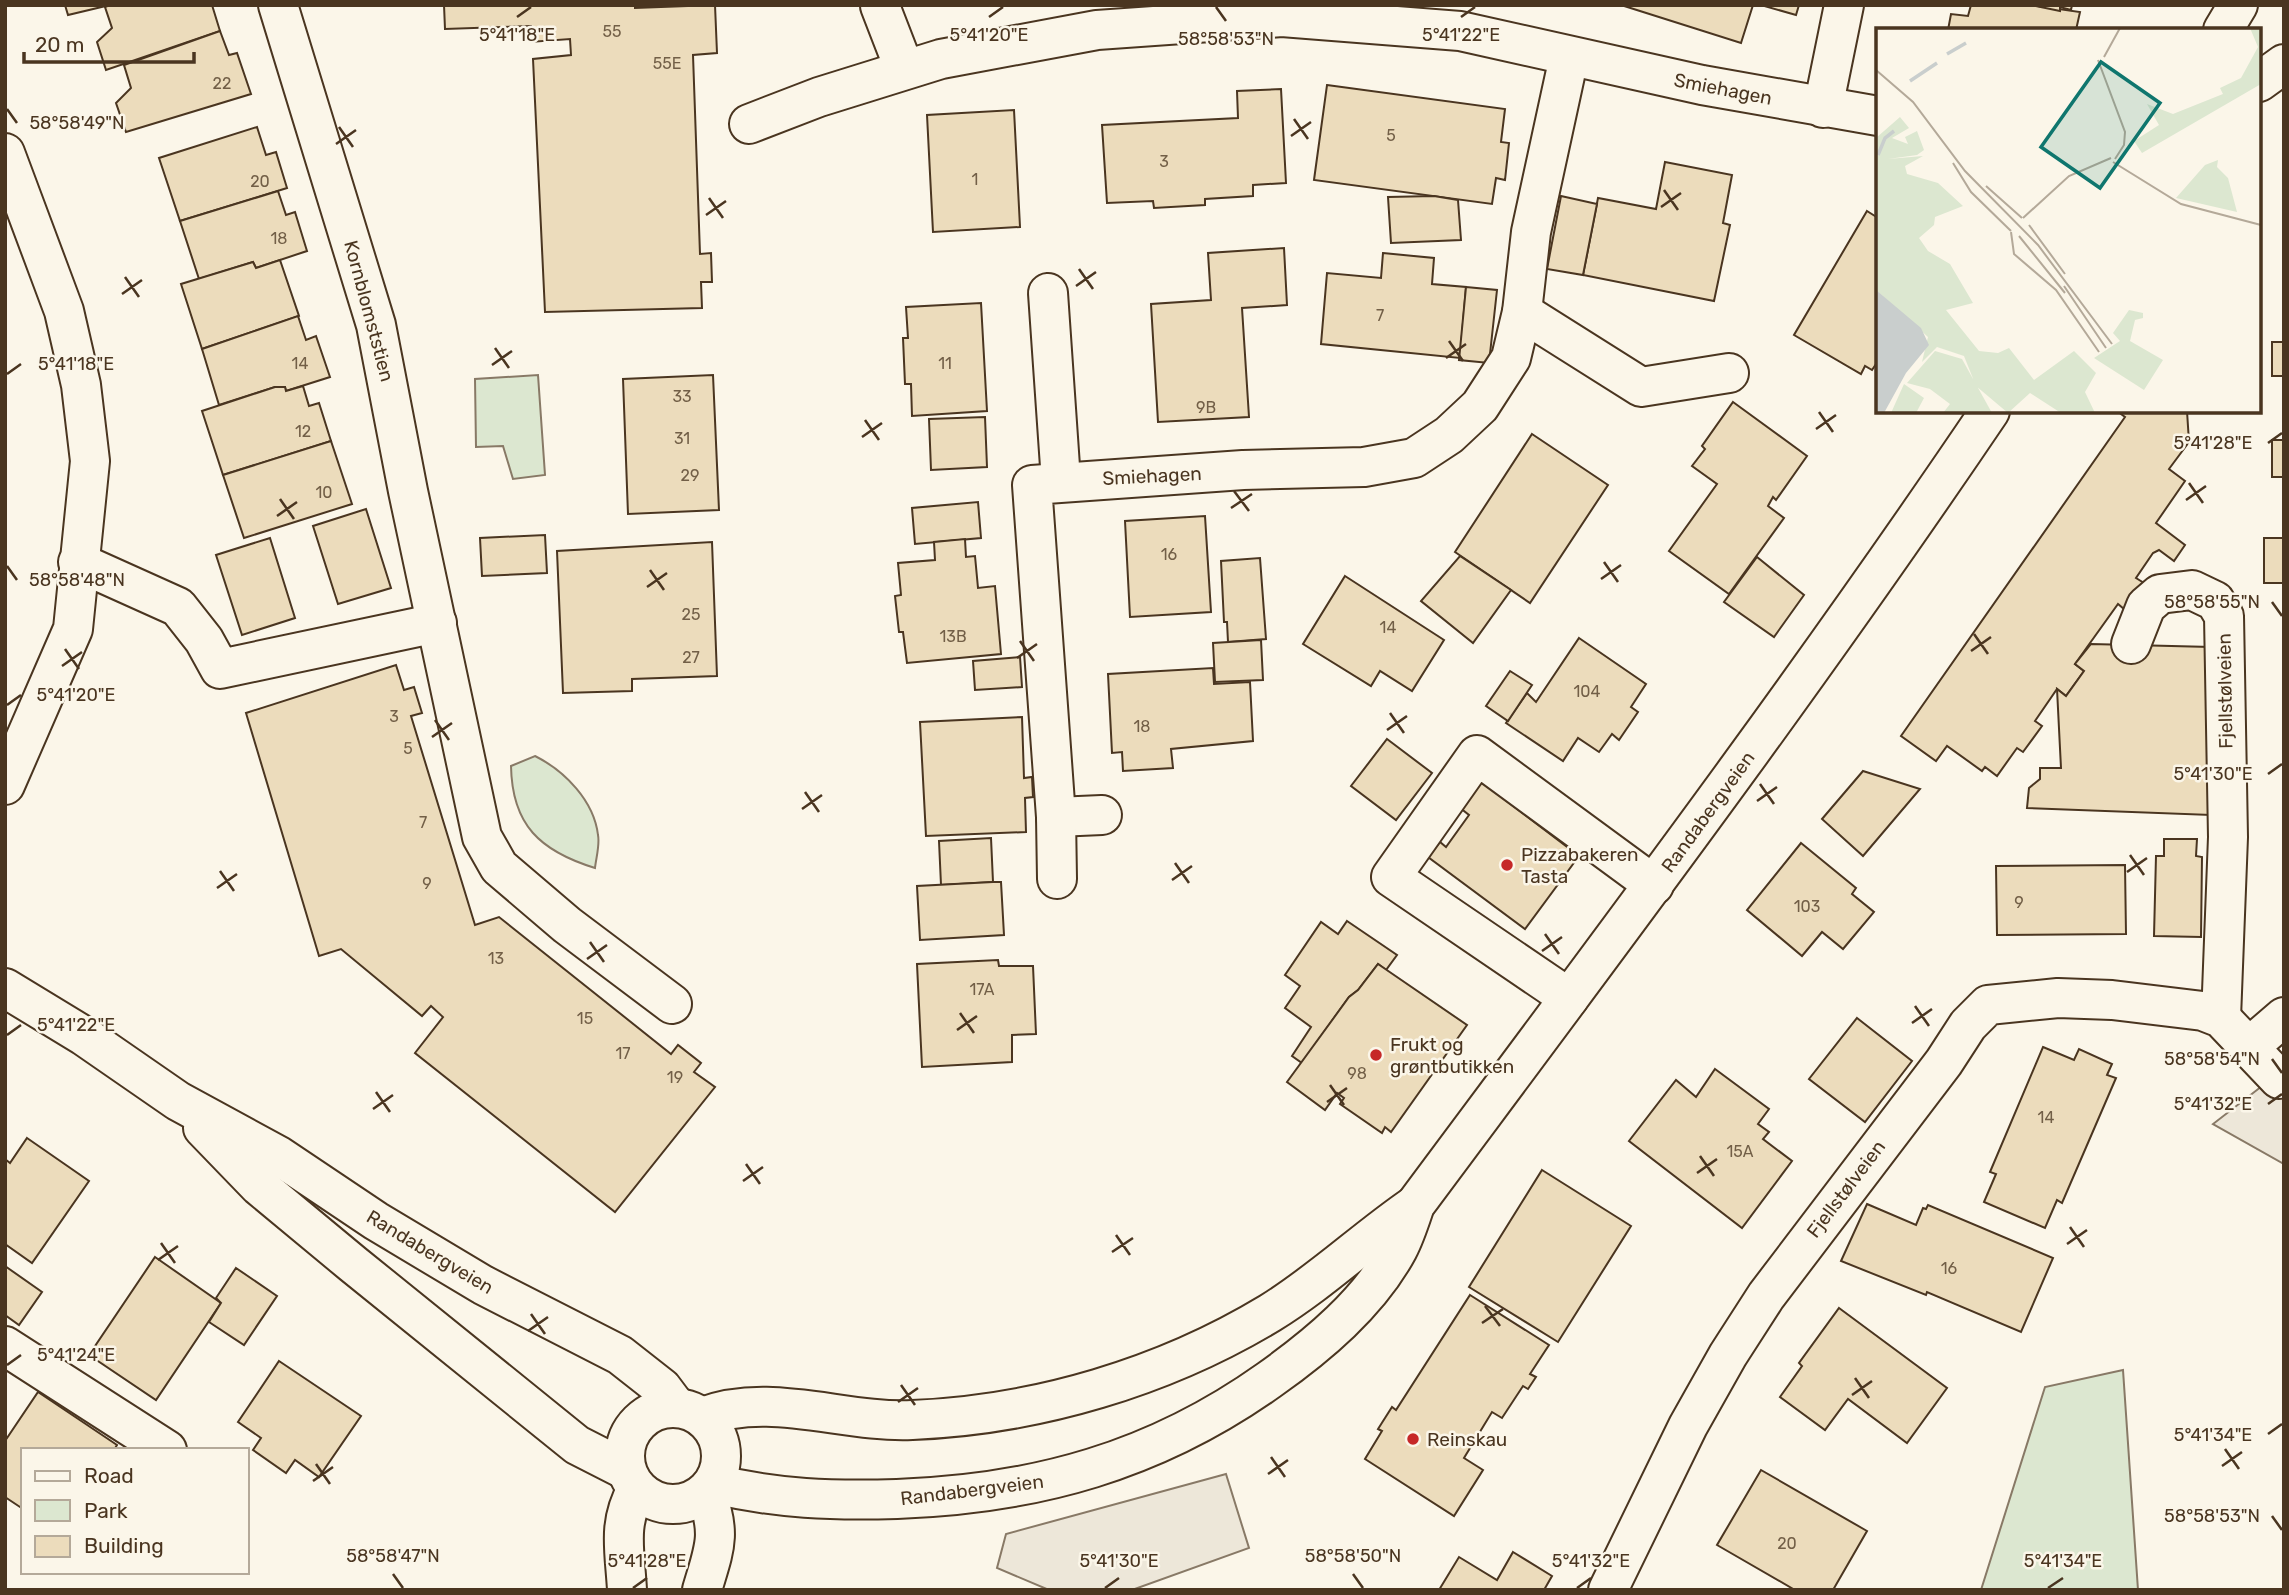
<svg xmlns="http://www.w3.org/2000/svg" width="2289" height="1595" font-family="Rubik,sans-serif">
<style>
.green{fill:#dce7d0;stroke:#887966;stroke-width:2}
.parking{fill:#ede7d9;stroke:#887966;stroke-width:2}
.building{fill:#ecdcbc;stroke:#4a3520;stroke-width:2}
.lines{fill:none;stroke-linecap:round;stroke-linejoin:round}
.minor-casing{stroke:#4a3520;stroke-width:42}
.major-casing{stroke:#4a3520;stroke-width:42}
.minor{stroke:#fbf6e9;stroke-width:38}
.major{stroke:#fbf6e9;stroke-width:38}
.ticks{fill:none;stroke:#4a3520;stroke-width:2.5}
.poi-dot{fill:#c62828;stroke:#fbf6e9;stroke-width:2.5}
.labels{text-anchor:middle;dominant-baseline:central;stroke-width:5;stroke-linejoin:round;paint-order:stroke}
.number-label{font-size:16px;fill:#725f47}
.street-label{font-size:19px;fill:#4a3520;stroke:#fbf6e9}
.poi-label{font-size:19px;fill:#4a3520;stroke:#fbf6e9;text-anchor:start}
.inset-river{fill:none;stroke:#c9cecd;stroke-width:3.5}
.inset-road{fill:none;stroke:#b4a999;stroke-width:2}
.view{fill:#0f766e;fill-opacity:0.15;stroke:#0f766e;stroke-width:3.5}
.inset-edge{fill:none;stroke:#4a3520;stroke-width:3.5}
.ticks-label{font-size:18px;text-anchor:middle;fill:#4a3520;stroke:#fbf6e9;stroke-width:5;stroke-linejoin:round;paint-order:stroke}
</style>
<rect width="100%" height="100%" fill="#fbf6e9"/>
<g class="green">
<polygon points="538,375 545,475 513,479 503,446 476,447 475,379"/>
<path d="M535,756C565,771 594,801 598,835C600,845 596,858 595,868C540,851 512,825 511,766Z"/>
<polygon points="2123,1370 2138,1590 1981,1590 2045,1387"/>
</g>
<g class="parking">
<polygon points="2284,1069 2284,1164 2213,1124"/>
<polygon points="1226,1474 1249,1548 1132,1590 1049,1590 997,1568 1006,1534"/>
</g>
<g class="building">
<polygon points="65,5 110,5 68,15"/>
<polygon points="110,5 212,5 220,31 106,70 97,42 112,28 105,7"/>
<polygon points="444,5 635,5 635,8 715,5 717,53 693,55 700,254 711,253 712,282 701,282 702,308 545,312 533,59 571,55 570,39 530,42 531,26 445,29"/>
<polygon points="1621,5 1753,5 1741,43"/>
<polygon points="1761,5 1799,5 1796,15"/>
<polygon points="1971,5 2031,5 2080,12 2076,30 1948,30 1951,14 1968,16"/>
<polygon points="2031,5 2072,5 2071,10 2060,7 2060,11"/>
<polygon points="220,31 229,55 237,53 251,94 126,132 116,103 131,88 124,65"/>
<polygon points="1327,85 1505,109 1501,142 1509,143 1505,180 1496,178 1492,204 1314,180"/>
<polygon points="1281,89 1286,183 1253,185 1253,196 1205,199 1205,205 1154,208 1153,201 1107,203 1102,125 1238,118 1237,91"/>
<polygon points="1014,110 1020,227 933,232 927,115"/>
<polygon points="257,127 266,155 276,152 287,188 180,221 159,158"/>
<polygon points="1665,162 1732,175 1723,223 1730,225 1714,301 1583,275 1598,198 1656,209"/>
<polygon points="278,191 286,215 295,212 307,251 256,268 253,262 199,279 180,221"/>
<polygon points="1434,196 1458,200 1461,240 1391,243 1388,197"/>
<polygon points="1561,196 1597,204 1583,275 1547,269"/>
<polygon points="1867,211 1878,218 1878,361 1872,370 1865,366 1861,374 1794,335"/>
<polygon points="1284,248 1287,305 1242,308 1249,417 1158,422 1151,304 1211,300 1208,253"/>
<polygon points="1383,253 1434,258 1432,284 1466,287 1460,358 1321,344 1327,273 1381,278"/>
<polygon points="280,260 299,316 202,349 181,284 253,262 256,268"/>
<polygon points="1466,287 1497,290 1489,363 1459,360"/>
<polygon points="981,303 987,411 912,416 911,384 905,384 903,338 908,338 906,307"/>
<polygon points="298,316 306,340 316,336 330,377 286,391 285,387 275,387 219,405 202,349"/>
<rect x="2272" y="342" width="12" height="34"/>
<polygon points="713,375 719,510 628,514 623,379"/>
<polygon points="303,386 309,406 319,403 331,441 223,475 202,411 275,387 285,387 286,391"/>
<polygon points="1733,402 1807,456 1776,500 1773,497 1768,506 1784,518 1729,594 1669,551 1717,484 1692,466 1705,449 1702,446"/>
<polygon points="2123,411 2187,411 2189,442 2169,469 2185,481 2156,523 2185,545 2174,561 2159,550 2153,553 2136,578 2144,583 2124,609 2118,604 2075,664 2084,671 2066,696 2057,689 2035,721 2042,726 2023,752 2017,748 1997,776 1985,767 1982,771 1947,746 1936,761 1901,736 2125,417 2121,414"/>
<polygon points="985,417 987,467 931,470 929,419"/>
<polygon points="1532,434 1608,485 1530,603 1455,552"/>
<rect x="2272" y="440" width="12" height="37"/>
<polygon points="331,441 352,504 244,538 223,475"/>
<polygon points="978,502 981,538 915,544 912,508"/>
<polygon points="366,509 391,588 338,604 313,526"/>
<polygon points="1205,516 1211,612 1130,617 1125,521"/>
<polygon points="545,535 547,573 482,576 480,538"/>
<polygon points="270,538 295,618 242,635 216,555"/>
<rect x="2264" y="538" width="20" height="45"/>
<polygon points="965,539 966,557 975,556 978,588 995,586 1001,654 907,663 903,632 899,632 895,596 901,595 898,563 935,560 934,542"/>
<polygon points="712,542 717,676 632,679 632,691 563,693 557,551"/>
<polygon points="1460,556 1511,590 1473,643 1421,601"/>
<polygon points="1757,557 1804,595 1774,637 1724,602"/>
<polygon points="1260,558 1266,639 1228,642 1227,622 1224,622 1221,561"/>
<polygon points="1345,576 1444,640 1412,691 1380,671 1371,686 1303,644"/>
<polygon points="1579,638 1646,684 1631,707 1638,712 1619,740 1612,734 1599,752 1578,738 1563,761 1506,723 1527,693 1536,702"/>
<polygon points="1261,640 1263,680 1215,682 1213,643"/>
<polygon points="2091,644 2211,647 2211,815 2027,808 2029,788 2040,779 2040,768 2061,768 2057,689 2066,696 2084,671 2075,664"/>
<polygon points="1020,657 1022,687 975,690 973,661"/>
<polygon points="396,665 404,690 414,687 422,713 411,716 475,925 499,917 671,1054 678,1045 701,1063 694,1072 715,1087 615,1212 415,1053 443,1017 431,1006 422,1016 341,949 319,956 246,713"/>
<polygon points="1213,668 1214,684 1250,682 1253,741 1171,749 1173,768 1123,771 1122,752 1112,753 1108,674"/>
<polygon points="1510,671 1532,685 1508,721 1486,706"/>
<polygon points="1022,717 1024,778 1032,777 1033,797 1025,798 1026,832 926,836 920,722"/>
<polygon points="1387,739 1432,773 1396,820 1351,786"/>
<polygon points="1863,771 1920,789 1863,856 1822,819"/>
<polygon points="1479,780 1579,856 1525,929 1428,857 1440,842 1446,847 1469,815 1459,807"/>
<polygon points="991,838 993,882 941,885 939,841"/>
<polygon points="2164,839 2197,839 2196,856 2202,857 2201,937 2154,936 2156,856 2164,856"/>
<polygon points="1801,843 1856,888 1852,894 1874,912 1843,949 1822,932 1802,956 1747,910"/>
<polygon points="2125,865 2126,934 1997,935 1996,866"/>
<polygon points="993,882 1001,882 1004,935 920,940 917,886"/>
<polygon points="1347,921 1397,955 1386,970 1378,964 1358,990 1349,997 1302,1063 1292,1056 1311,1027 1285,1008 1300,986 1285,975 1321,922 1338,934"/>
<polygon points="998,960 999,966 1033,966 1036,1034 1012,1035 1012,1062 922,1067 917,964"/>
<polygon points="1378,964 1467,1025 1391,1132 1385,1127 1382,1133 1340,1104 1344,1098 1337,1093 1325,1110 1287,1082 1349,997 1358,990"/>
<polygon points="1857,1018 1912,1061 1865,1122 1809,1079"/>
<polygon points="2043,1047 2074,1060 2079,1049 2112,1064 2107,1075 2116,1078 2062,1203 2057,1200 2045,1228 1984,1202 1996,1174 1990,1172"/>
<polygon points="1715,1069 1769,1109 1758,1124 1769,1132 1763,1139 1792,1161 1742,1228 1629,1141 1676,1080 1696,1097"/>
<polygon points="27,1138 89,1181 32,1263 5,1244 5,1159 10,1163"/>
<polygon points="1542,1170 1631,1226 1558,1342 1469,1287"/>
<polygon points="1867,1204 1916,1225 1923,1208 1926,1209 1928,1205 2053,1258 2021,1332 1927,1292 1926,1295 1841,1261"/>
<polygon points="155,1257 221,1303 156,1400 89,1355"/>
<polygon points="5,1266 42,1292 19,1325 5,1315"/>
<polygon points="236,1268 277,1296 244,1345 209,1322 221,1303 216,1298"/>
<polygon points="1470,1295 1549,1345 1530,1374 1536,1377 1528,1389 1523,1386 1502,1418 1492,1412 1464,1458 1483,1470 1454,1516 1365,1459 1382,1431 1378,1429 1392,1407 1396,1410"/>
<polygon points="1839,1308 1947,1388 1907,1443 1848,1399 1825,1430 1780,1397 1802,1366 1799,1363"/>
<polygon points="279,1361 361,1416 319,1477 295,1460 286,1473 253,1450 261,1438 238,1422"/>
<polygon points="38,1392 117,1445 114,1450 23,1450 23,1509 5,1497 5,1441"/>
<polygon points="1761,1470 1867,1531 1833,1590 1795,1590 1717,1545"/>
<polygon points="1513,1552 1552,1576 1544,1590 1439,1590 1459,1557 1497,1580"/>
</g>
<g class="lines">
<g class="minor-casing">
<g id="minor">
<polyline points="278,5 376,325 408,491 482,837 499,867 567,925 672,1004"/>
<polyline points="880,6 904,68"/>
<polyline points="1823,108 1844,5"/>
<polyline points="749,124 819,97 941,59 1097,30 1282,17 1460,31 1702,85 1878,116"/>
<polyline points="5,153 64,311 81,385 90,461 73,629 5,785"/>
<polyline points="1048,293 1061,481"/>
<polyline points="1522,312 1641,387 1729,373"/>
<polyline points="78,562 178,607 204,640 220,669 437,623"/>
<polyline points="2131,644 2146,606 2160,594 2192,590 2215,601 2224,616 2228,837 2221,1018"/>
<polyline points="1056,817 1102,815"/>
<polyline points="1057,879 1056,817 1032,485 1243,470 1364,467 1414,458 1449,435 1480,406 1511,358 1522,312 1531,232 1569,57"/>
<polyline points="1569,998 1391,877 1477,755 1654,885"/>
<polyline points="2249,1047 2284,1017"/>
<polyline points="5,1346 167,1450"/>
<polyline points="1608,1590 1688,1426 1728,1355 1766,1296 1944,1062 1968,1025 1988,1005 2058,998 2112,1000 2203,1011 2221,1018 2279,1079"/>
</g>
</g>
<g class="major-casing">
<g id="major">
<polyline points="2223,30 2238,5"/>
<polyline points="2259,82 2284,64"/>
<polyline points="5,988 84,1036 178,1101 279,1156 376,1221 483,1285 620,1355 662,1388 677,1408"/>
<polyline points="203,1128 259,1186 353,1264 577,1445 626,1470"/>
<circle cx="673" cy="1456" r="48"/>
<path d="M702,1417C770,1391 842,1423 912,1420C1037,1415 1164,1377 1270,1313C1322,1281 1365,1239 1415,1205"/>
<path d="M714,1484C778,1499 832,1501 897,1499C1036,1494 1155,1461 1269,1380C1317,1346 1369,1303 1398,1249C1405,1236 1410,1220 1415,1205C1610,943 1807,682 1990,411"/>
<path d="M627,1590C625,1551 617,1524 637,1489"/>
<path d="M702,1590C714,1549 722,1535 706,1493"/>
</g>
</g>
<use href="#minor" class="minor"/>
<use href="#major" class="major"/>
</g>
<path class="ticks" d="M1216,7L1226,21M517,17L531,7M989,17L1003,7M1461,17L1475,7M7,109L17,123M1294,119L1308,139M339,127L353,147M1291,136L1311,122M336,144L356,130M1664,190L1678,210M709,198L723,218M1661,207L1681,193M706,215L726,201M1079,269L1093,289M125,277L139,297M1076,286L1096,272M122,294L142,280M1449,341L1463,361M495,348L509,368M1446,358L1466,344M492,365L512,351M7,374L21,364M1819,412L1833,432M865,420L879,440M1816,429L1836,415M862,437L882,423M2268,443L2282,433M2189,483L2203,503M1234,491L1249,511M280,499L294,519M2186,500L2206,486M1231,508L1252,494M277,516L297,502M1604,562L1618,582M7,566L17,580M650,570L664,590M1601,579L1621,565M647,587L667,573M2272,602L2282,616M1974,634L1988,654M1020,641L1034,661M65,649L79,669M1971,651L1991,637M1017,658L1037,644M62,666L82,652M7,705L21,695M1390,713L1404,733M435,720L449,740M1387,730L1407,716M432,737L452,723M2268,774L2282,764M1760,784L1774,804M805,792L819,812M1757,801L1777,787M802,809L822,795M2130,855L2144,875M1175,863L1189,883M220,871L234,891M2127,872L2147,858M1172,880L1192,866M217,888L237,874M1545,934L1559,954M590,942L604,962M1542,951L1562,937M587,959L607,945M1915,1006L1929,1026M960,1013L974,1033M1912,1023L1932,1009M957,1030L977,1016M7,1035L21,1025M2272,1059L2282,1073M1330,1085L1344,1105M376,1092L390,1112M1327,1102L1347,1088M2268,1104L2282,1094M373,1109L393,1095M1700,1156L1714,1176M746,1164L760,1184M1697,1173L1717,1159M743,1181L763,1167M2070,1227L2084,1247M1116,1235L1130,1255M161,1243L175,1263M2067,1244L2087,1230M1112,1252L1133,1238M158,1260L178,1246M1485,1306L1500,1326M531,1314L545,1334M1482,1323L1503,1309M528,1331L548,1317M7,1365L21,1355M1855,1378L1869,1398M901,1385L915,1405M1852,1395L1872,1381M898,1402L918,1388M2268,1434L2282,1424M2225,1449L2239,1469M1271,1457L1285,1477M316,1464L330,1484M2222,1466L2242,1452M1268,1474L1288,1460M313,1481L333,1467M2272,1516L2282,1530M393,1574L403,1588M1353,1574L1363,1588M633,1588L647,1578M1105,1588L1119,1578M1577,1588L1591,1578M2048,1588L2063,1578"/>
<g class="poi-dot">
<circle cx="1507" cy="865" r="7"/>
<circle cx="1376" cy="1055" r="7"/>
<circle cx="1413" cy="1439" r="7"/>
</g>
<g class="labels">
<g class="number-label">
<text x="612" y="31">55</text>
<text x="667" y="63">55E</text>
<text x="222" y="83">22</text>
<text x="1391" y="135">5</text>
<text x="1164" y="161">3</text>
<text x="975" y="179">1</text>
<text x="260" y="181">20</text>
<text x="279" y="238">18</text>
<text x="1380" y="315">7</text>
<text x="300" y="363">14</text>
<text x="945" y="363">11</text>
<text x="682" y="396">33</text>
<text x="1206" y="407">9B</text>
<text x="303" y="431">12</text>
<text x="682" y="438">31</text>
<text x="690" y="475">29</text>
<text x="324" y="492">10</text>
<text x="1169" y="554">16</text>
<text x="691" y="614">25</text>
<text x="1388" y="627">14</text>
<text x="953" y="636">13B</text>
<text x="691" y="657">27</text>
<text x="1587" y="691">104</text>
<text x="394" y="716">3</text>
<text x="1142" y="726">18</text>
<text x="408" y="748">5</text>
<text x="423" y="822">7</text>
<text x="427" y="883">9</text>
<text x="2019" y="902">9</text>
<text x="1807" y="906">103</text>
<text x="496" y="958">13</text>
<text x="982" y="989">17A</text>
<text x="585" y="1018">15</text>
<text x="623" y="1053">17</text>
<text x="1357" y="1073">98</text>
<text x="675" y="1077">19</text>
<text x="2046" y="1117">14</text>
<text x="1740" y="1151">15A</text>
<text x="1949" y="1268">16</text>
<text x="1787" y="1543">20</text>
</g>
<g class="street-label">
<text transform="translate(1723 89) rotate(11)">Smiehagen</text>
<text transform="translate(369 311) rotate(75)">Kornblomststien</text>
<text transform="translate(1152 476) rotate(-3)">Smiehagen</text>
<text transform="translate(2225 691) rotate(-91)">Fjellstølveien</text>
<text transform="translate(1708 812) rotate(-54)">Randabergveien</text>
<text transform="translate(1846 1189) rotate(-53)">Fjellstølveien</text>
<text transform="translate(430 1252) rotate(31)">Randabergveien</text>
<text transform="translate(972 1490) rotate(-7)">Randabergveien</text>
</g>
<g class="poi-label">
<text x="1521" y="854">Pizzabakeren<tspan x="1521" dy="22">Tasta</tspan></text>
<text x="1390" y="1044">Frukt og<tspan x="1390" dy="22">grøntbutikken</tspan></text>
<text x="1427" y="1439">Reinskau</text>
</g>
</g>
<g transform="translate(1876 28)">
<rect width="385" height="385" fill="#fbf6e9"/>
<path d="M374,0H385V56L266,125L258,113L283,97L271,76L297,86L347,66L344,60L365,50L382,19ZM24,89L33,100L16,110L32,116L29,109L41,103L48,122L41,127L12,131L47,128L29,138L31,146L62,155L87,178L59,189L58,197L43,210L52,223L74,236L97,275L70,282L103,323L122,325L133,320L158,352L198,323L220,345L209,364L219,385H185L154,365L132,385L100,358L88,328L61,319L46,334L52,309L0,262V110ZM342,132L341,139L352,150L361,184L300,170L329,137ZM253,282L267,285V290L259,292L254,313L287,332L268,362L218,330L244,313L237,305ZM59,323L86,331L116,385H67L74,376L54,361L31,355ZM28,356L48,370L40,385H15Z" fill="#dce7d0"/>
<path d="M0,262L45,300L53,317L30,345L8,385H0Z" fill="#c9cecd"/>
<path class="inset-river" d="M71,26L90,15M34,53L61,35M2,127L9,110L18,103"/>
<path class="inset-road" d="M228,29L244,0M222,32L249,104L248,117L239,131M0,42L37,74L89,143L162,217L236,316M237,134L305,176L385,197M77,135L95,164L135,203M110,158L146,190M147,190L193,148L235,130M153,197L189,246M135,204L138,226L180,262L223,324M143,208L189,265M188,258L230,320"/>
<path class="view" d="M225,34L284,75L224,160L165,119Z"/>
<rect width="385" height="385" class="inset-edge"/>
</g>
<g class="ticks-label">
<text x="517" y="41">5°41'18"E</text>
<text x="989" y="41">5°41'20"E</text>
<text x="1461" y="41">5°41'22"E</text>
<text x="1226" y="45">58°58'53"N</text>
<text x="77" y="129">58°58'49"N</text>
<text x="76" y="370">5°41'18"E</text>
<text x="2213" y="449">5°41'28"E</text>
<text x="77" y="586">58°58'48"N</text>
<text x="2212" y="608">58°58'55"N</text>
<text x="76" y="701">5°41'20"E</text>
<text x="2213" y="780">5°41'30"E</text>
<text x="76" y="1031">5°41'22"E</text>
<text x="2212" y="1065">58°58'54"N</text>
<text x="2213" y="1110">5°41'32"E</text>
<text x="76" y="1361">5°41'24"E</text>
<text x="2213" y="1441">5°41'34"E</text>
<text x="2212" y="1522">58°58'53"N</text>
<text x="393" y="1562">58°58'47"N</text>
<text x="1353" y="1562">58°58'50"N</text>
<text x="647" y="1567">5°41'28"E</text>
<text x="1119" y="1567">5°41'30"E</text>
<text x="1591" y="1567">5°41'32"E</text>
<text x="2063" y="1567">5°41'34"E</text>
</g>
<rect width="2289" height="1595" fill="none" stroke="#4a3520" stroke-width="14"/>
<rect x="21" y="1448" width="228" height="126" fill="#fbf6e9" stroke="#b4a999" stroke-width="2"/>
<rect x="35" y="1471" width="35" height="10" fill="#fbf6e9" stroke="#b4a999" stroke-width="2"/>
<text x="84" y="1483" font-size="21" fill="#4a3520">Road</text>
<rect x="35" y="1500" width="35" height="21" fill="#dce7d0" stroke="#b4a999" stroke-width="2"/>
<text x="84" y="1518" font-size="21" fill="#4a3520">Park</text>
<rect x="35" y="1536" width="35" height="21" fill="#ecdcbc" stroke="#b4a999" stroke-width="2"/>
<text x="84" y="1553" font-size="21" fill="#4a3520">Building</text>
<path d="M24 52v10h170v-10" fill="none" stroke="#4a3520" stroke-width="3.5"/>
<text x="35" y="52" font-size="21" fill="#4a3520" stroke="#fbf6e9" stroke-width="5" paint-order="stroke">20 m</text>
</svg>
